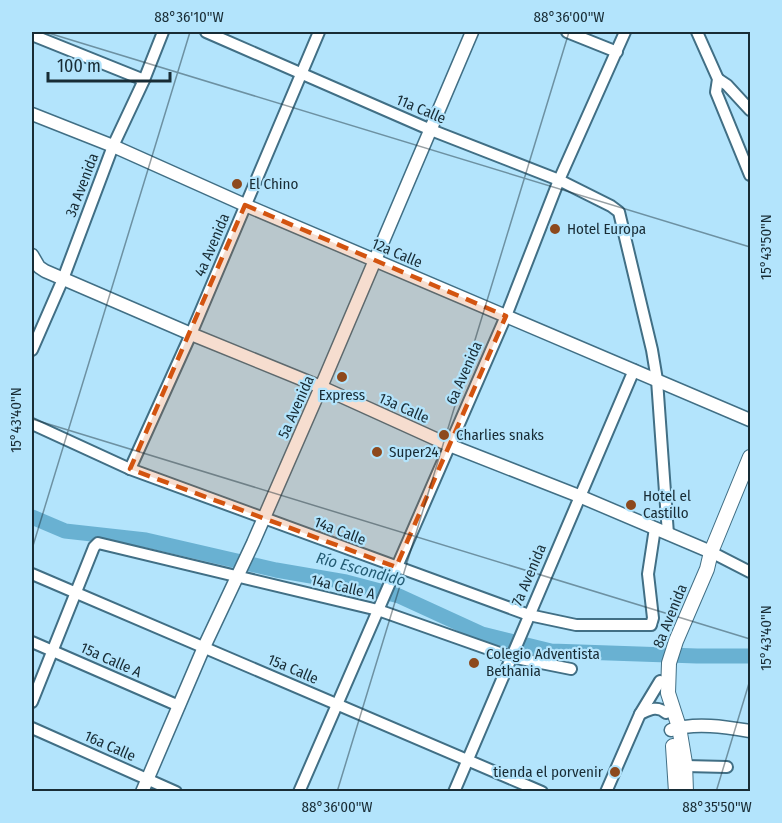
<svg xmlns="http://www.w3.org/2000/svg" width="782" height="823" font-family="'Fira Sans Condensed',sans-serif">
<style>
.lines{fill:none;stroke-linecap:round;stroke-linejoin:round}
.river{stroke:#69b1d2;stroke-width:15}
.minor-casing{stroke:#416f85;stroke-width:14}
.tertiary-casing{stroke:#416f85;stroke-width:15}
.secondary-casing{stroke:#416f85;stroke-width:16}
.minor{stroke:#fff;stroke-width:10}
.tertiary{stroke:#fff;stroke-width:12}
.secondary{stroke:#fff;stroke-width:14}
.marked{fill:#d35410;fill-opacity:0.2;stroke:#d35410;stroke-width:4.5;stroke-dasharray:12 8;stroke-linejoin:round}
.ticks{fill:none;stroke:#182c35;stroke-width:1.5;stroke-opacity:0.45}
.poi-dot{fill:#8d491d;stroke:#b3e4fc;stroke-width:2}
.labels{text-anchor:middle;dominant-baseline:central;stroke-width:4.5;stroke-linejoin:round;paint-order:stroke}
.street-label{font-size:15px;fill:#182c35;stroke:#b3e4fc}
.poi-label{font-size:15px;fill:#182c35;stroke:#b3e4fc;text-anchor:start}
.water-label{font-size:16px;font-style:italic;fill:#245c74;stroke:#b3e4fc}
.neatline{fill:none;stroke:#182c35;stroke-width:2}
.ticks-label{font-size:15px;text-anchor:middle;fill:#182c35}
</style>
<rect width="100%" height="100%" fill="#b3e4fc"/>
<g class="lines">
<polyline class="river" points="32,517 65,531 146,540 276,570 346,582 399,596 482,634 551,651 697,656 750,656"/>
<g class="minor-casing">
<g id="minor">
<polyline points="206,32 431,130 559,180 611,206 619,212 652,350 657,380 668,534"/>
<polyline points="567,32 617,52"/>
<polyline points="697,32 718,79 716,92 750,175"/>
<polyline points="32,35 144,80"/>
<polyline points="718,79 727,85 750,110"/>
<polyline points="32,350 63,279 113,146 144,80 163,32"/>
<polyline points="32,424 130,469 529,615 576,625 651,625 653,618 648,574 655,528"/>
<polyline points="130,469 191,334 319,32"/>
<polyline points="711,552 750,572"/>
<polyline points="32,574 542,792"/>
<polyline points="32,642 179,706"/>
<polyline points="32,702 94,547 98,543 378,610 511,657 571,669"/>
<path d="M640,714C649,710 657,705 666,713"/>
<polyline points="32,728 176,792"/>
<polyline points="685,766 727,767"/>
<polyline points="299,792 506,316 559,180 625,32"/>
<polyline points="454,792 634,370"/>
<polyline points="606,792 640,714 660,681"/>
</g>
</g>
<g class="tertiary-casing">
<g id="tertiary">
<polyline points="32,114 113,146 245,205 750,420"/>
<polyline points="32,255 39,267 45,271 191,334 321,387 449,445 579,496 711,552"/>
<path d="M671,730C695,722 726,727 750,731"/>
<polyline points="142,792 204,647 253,543 321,387 472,32"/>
</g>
</g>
<g class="secondary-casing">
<g id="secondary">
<polyline points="673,746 676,792"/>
<polyline points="686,792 685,763 679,727 668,693 669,663 676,641 707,569 711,552 750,457"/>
</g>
</g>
<use href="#minor" class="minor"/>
<use href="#tertiary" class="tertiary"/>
<use href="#secondary" class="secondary"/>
</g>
<path class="marked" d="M245,205L506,316L396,567L130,469Z"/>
<path class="ticks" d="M45,32L750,247M32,419L750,639M32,549L190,32M337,792L569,32M716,792L750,680"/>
<g class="poi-dot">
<circle cx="237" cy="184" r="6"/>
<circle cx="555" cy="229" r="6"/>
<circle cx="342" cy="377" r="6"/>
<circle cx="444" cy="435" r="6"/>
<circle cx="377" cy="452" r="6"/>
<circle cx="631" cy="505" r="6"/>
<circle cx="474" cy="663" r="6"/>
<circle cx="615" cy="772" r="6"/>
</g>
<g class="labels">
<g class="street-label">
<text transform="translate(421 109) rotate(23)">11a Calle</text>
<text transform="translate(82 185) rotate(-69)">3a Avenida</text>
<text transform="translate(212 245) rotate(-67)">4a Avenida</text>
<text transform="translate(397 253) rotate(23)">12a Calle</text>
<text transform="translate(464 373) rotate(-66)">6a Avenida</text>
<text transform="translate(296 407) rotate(-66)">5a Avenida</text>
<text transform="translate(404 408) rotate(24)">13a Calle</text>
<text transform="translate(340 531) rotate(21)">14a Calle</text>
<text transform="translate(529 575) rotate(-67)">7a Avenida</text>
<text transform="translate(343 587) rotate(13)">14a Calle A</text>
<text transform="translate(670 616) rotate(-68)">8a Avenida</text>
<text transform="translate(111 660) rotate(24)">15a Calle A</text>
<text transform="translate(293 669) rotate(23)">15a Calle</text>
<text transform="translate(110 746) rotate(24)">16a Calle</text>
</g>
<g class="poi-label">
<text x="249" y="184">El Chino</text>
<text x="567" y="229">Hotel Europa</text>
<text x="342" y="395" text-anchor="middle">Express</text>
<text x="456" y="435">Charlies snaks</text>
<text x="389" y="452">Super24</text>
<text x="643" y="496">Hotel el<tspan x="643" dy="17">Castillo</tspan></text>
<text x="486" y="654">Colegio Adventista<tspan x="486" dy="17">Bethania</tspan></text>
<text x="603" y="772" text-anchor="end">tienda el porvenir</text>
</g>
<g class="water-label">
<text transform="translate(361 569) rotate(15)">Río Escondido</text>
</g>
</g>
<rect width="782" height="823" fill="none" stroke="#b3e4fc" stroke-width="66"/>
<path d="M48 72v9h122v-9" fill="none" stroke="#182c35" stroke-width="3"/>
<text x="57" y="72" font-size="18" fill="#182c35" stroke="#b3e4fc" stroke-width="4.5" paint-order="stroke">100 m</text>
<rect x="33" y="33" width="716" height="757" class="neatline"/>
<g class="ticks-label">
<text x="189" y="22">88°36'10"W</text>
<text x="569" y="22">88°36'00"W</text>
<text transform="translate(766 247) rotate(-90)" y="5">15°43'50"N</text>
<text transform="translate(16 420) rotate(-90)" y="5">15°43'40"N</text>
<text transform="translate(766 638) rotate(-90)" y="5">15°43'40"N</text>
<text x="337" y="812">88°36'00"W</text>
<text x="717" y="812">88°35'50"W</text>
</g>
</svg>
